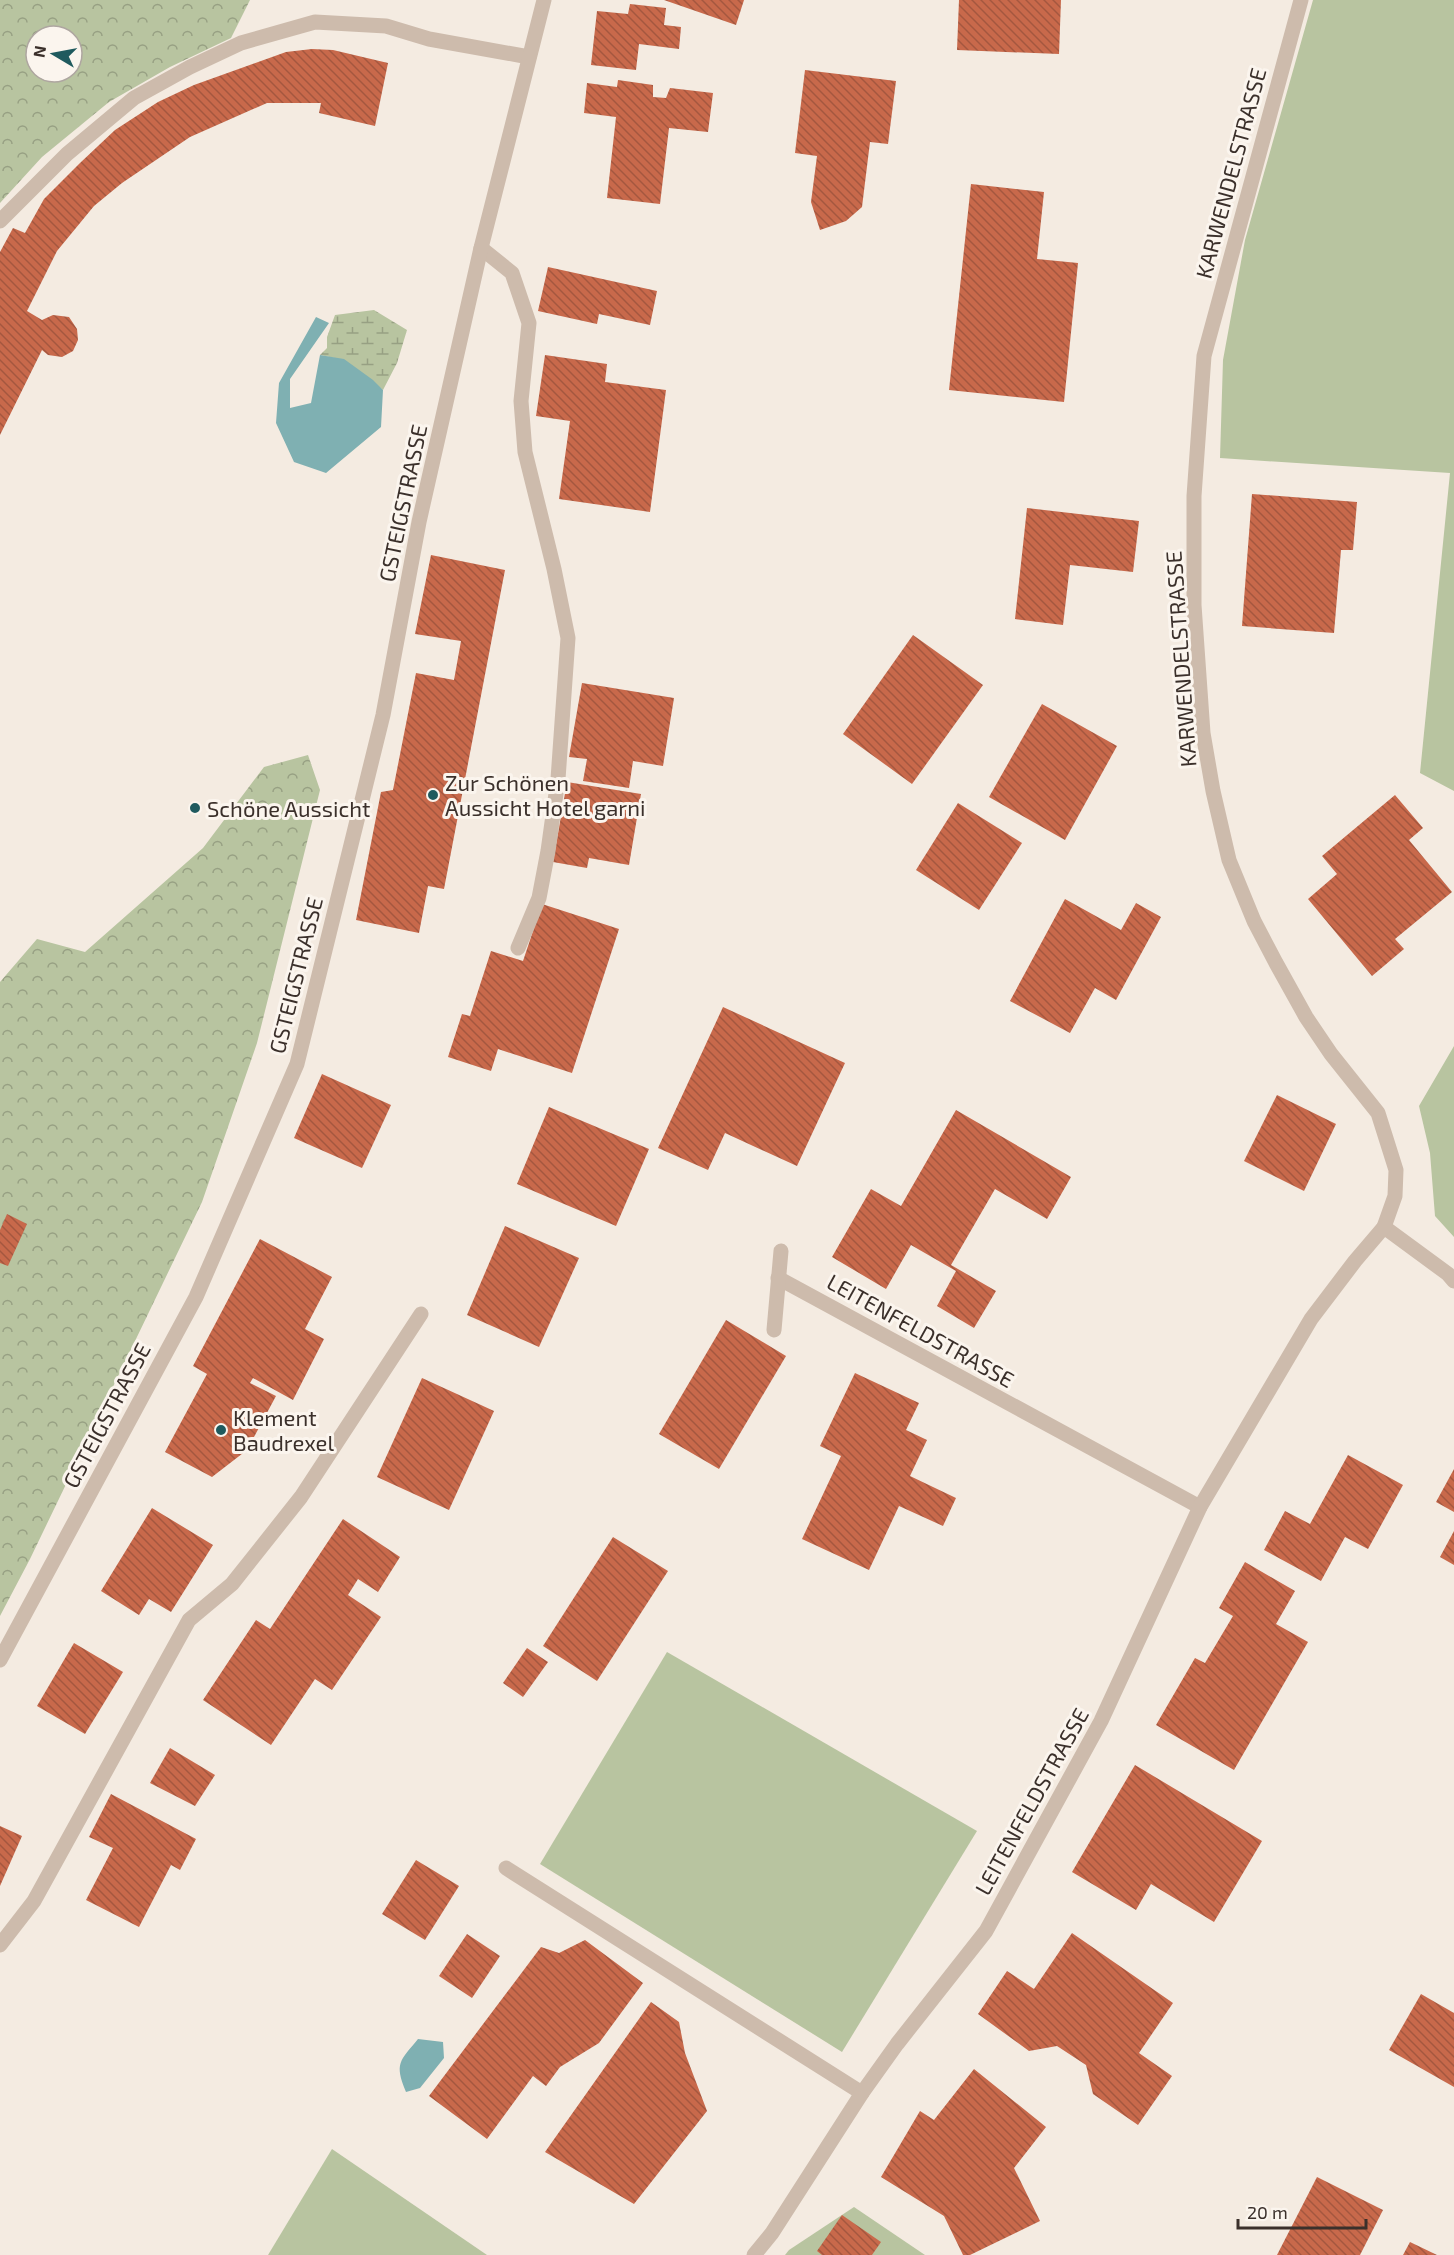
<svg xmlns="http://www.w3.org/2000/svg" width="1454" height="2255" font-family="'Exo 2',sans-serif">
<style>
.green{fill:#b8c4a0}
.forest{fill:url(#forest-crowns);fill-rule:evenodd}
.wetland{fill:url(#wetland-marsh)}
.water{fill:#7fb0b2}
.building{fill:url(#building-back-hatch)}
.lines{fill:none;stroke-linecap:round;stroke-linejoin:round}
.minor{stroke:#cdbbac;stroke-width:15}
.poi-dot{fill:#1f5a5e;stroke:#fbf5ee;stroke-width:2}
.labels{text-anchor:middle;dominant-baseline:central;stroke-width:6;stroke-linejoin:round;paint-order:stroke}
.street-label{font-size:22px;fill:#3b302b;stroke:#fbf5ee}
.poi-label{font-size:22px;fill:#3b302b;stroke:#fbf5ee;text-anchor:start}
</style>
<defs>
<pattern id="forest-crowns" width="20" height="18" patternUnits="userSpaceOnUse" patternTransform="scale(1.5)"><rect width="20" height="18" fill="#b8c4a0"/><path d="M2 6a3 3 0 1 1 6 0M12 15a3 3 0 1 1 6 0" fill="none" stroke="#97a083"/></pattern>
<pattern id="wetland-marsh" width="20" height="14" patternUnits="userSpaceOnUse" patternTransform="scale(1.5)"><rect width="20" height="14" fill="#b8c4a0"/><path d="M1 5h8M5 5V1M11 12h8M15 12V8" fill="none" stroke="#97a083"/></pattern>
<pattern id="building-back-hatch" width="6" height="6" patternUnits="userSpaceOnUse" patternTransform="scale(1.5)"><rect width="6" height="6" fill="#c8694b"/><path d="M-1 5l2 2M0 0l6 6M5-1l2 2" fill="none" stroke="#a4573f"/></pattern>
</defs>
<rect width="100%" height="100%" fill="#f4ebe1"/>
<g class="green">
<polygon points="1313,0 1454,0 1454,791 1420,773 1450,473 1220,458 1223,360 1245,240"/>
<polygon points="1454,1046 1454,1237 1435,1216 1430,1153 1419,1106"/>
<polygon points="667,1652 977,1831 842,2052 540,1864"/>
<polygon points="332,2149 487,2255 268,2255"/>
<polygon points="854,2207 925,2255 785,2255 789,2250"/>
</g>
<g class="forest">
<path d="M0,0H250L231,38L170,67L109,102L42,157L0,203ZM36,36H72V72H36Z"/>
<polygon points="308,755 320,790 257,1043 202,1202 30,1559 0,1616 0,982 37,939 85,952 203,848 264,767"/>
</g>
<polygon class="wetland" points="374,310 407,330 397,363 383,390 344,360 320,355 327,348 327,337 335,315"/>
<g class="water">
<polygon points="316,317 329,323 290,379 290,408 311,403 320,355 344,359 373,380 383,390 381,427 326,473 294,462 276,423 279,383"/>
<path d="M418,2039L443,2042L444,2058L420,2088L406,2092C394,2063 400,2061 418,2039Z"/>
</g>
<g class="building">
<polygon points="664,0 744,0 736,25"/>
<polygon points="959,0 1061,0 1059,54 957,50"/>
<polygon points="630,4 666,8 664,25 681,27 679,49 639,44 636,70 591,65 597,11 628,14"/>
<polygon points="312,49 333,50 388,63 375,126 319,113 321,103 267,103 190,137 122,183 94,206 57,251 27,311 42,320 53,315 69,317 77,329 78,340 73,351 62,357 48,355 42,350 0,435 0,252 13,228 25,233 44,199 80,163 115,130 158,102 194,85 286,52"/>
<polygon points="805,70 896,81 888,144 870,142 862,207 846,221 820,230 811,202 817,156 795,153"/>
<polygon points="618,80 653,85 653,97 666,98 670,88 713,93 708,132 669,128 660,204 607,198 616,117 584,113 587,83 617,87"/>
<polygon points="971,184 1044,192 1037,259 1078,263 1064,402 949,390"/>
<polygon points="548,267 657,291 650,325 599,314 597,324 538,311"/>
<polygon points="545,355 607,364 605,382 666,390 650,512 559,499 570,421 536,416"/>
<polygon points="1252,494 1357,502 1353,550 1341,550 1334,633 1242,626"/>
<polygon points="1027,508 1139,521 1133,572 1070,565 1063,625 1015,619"/>
<polygon points="431,555 505,570 444,889 428,886 419,933 356,920 381,792 393,790 416,673 454,680 461,641 415,634"/>
<polygon points="913,635 983,685 912,784 843,734"/>
<polygon points="582,683 674,698 663,766 633,761 629,788 583,781 587,759 569,757"/>
<polygon points="1042,704 1117,746 1065,840 989,797"/>
<polygon points="567,782 641,794 629,865 589,858 587,868 553,862"/>
<polygon points="1395,795 1423,828 1409,840 1452,892 1395,939 1404,949 1372,976 1308,899 1337,874 1322,856"/>
<polygon points="958,803 1022,843 979,910 916,870"/>
<polygon points="1065,899 1121,930 1136,903 1161,917 1116,1000 1095,988 1070,1033 1010,1001"/>
<polygon points="542,904 619,929 572,1073 498,1049 491,1071 448,1057 462,1014 470,1016 491,951 523,961"/>
<polygon points="723,1007 845,1063 797,1166 725,1133 708,1170 658,1148"/>
<polygon points="322,1074 391,1105 362,1168 294,1138"/>
<polygon points="1277,1095 1336,1124 1304,1191 1244,1161"/>
<polygon points="549,1107 649,1149 616,1226 517,1184"/>
<polygon points="956,1110 1071,1177 1047,1219 995,1189 951,1265 996,1291 974,1328 937,1306 956,1271 911,1245 886,1289 832,1257 871,1189 901,1206"/>
<polygon points="7,1214 27,1224 8,1266 0,1263 0,1230"/>
<polygon points="505,1226 579,1258 539,1347 467,1315"/>
<polygon points="260,1239 332,1277 305,1329 324,1339 293,1400 253,1378 250,1383 276,1396 247,1450 212,1477 165,1452 207,1374 193,1366"/>
<polygon points="726,1320 786,1356 719,1469 659,1434"/>
<polygon points="855,1373 919,1403 906,1430 927,1440 910,1476 956,1498 943,1526 899,1506 869,1570 802,1539 841,1456 820,1446"/>
<polygon points="422,1378 494,1411 449,1510 377,1477"/>
<polygon points="1348,1455 1403,1485 1368,1549 1345,1537 1321,1581 1264,1550 1285,1511 1310,1524"/>
<polygon points="1454,1469 1454,1512 1436,1502"/>
<polygon points="152,1508 213,1545 171,1612 149,1599 139,1615 101,1591"/>
<polygon points="343,1519 400,1557 378,1592 358,1579 348,1595 381,1617 332,1690 315,1679 271,1745 203,1700 256,1620 270,1629"/>
<polygon points="1454,1531 1454,1565 1440,1557"/>
<polygon points="613,1537 668,1571 597,1681 543,1646"/>
<polygon points="1245,1562 1295,1591 1276,1624 1308,1642 1234,1770 1156,1725 1195,1658 1205,1663 1233,1616 1219,1608"/>
<polygon points="74,1643 123,1672 85,1734 37,1706"/>
<polygon points="527,1648 548,1662 523,1697 503,1683"/>
<polygon points="170,1748 215,1775 195,1806 150,1783"/>
<polygon points="1135,1765 1262,1841 1214,1922 1151,1884 1136,1910 1072,1872"/>
<polygon points="111,1794 196,1839 180,1870 171,1865 139,1927 86,1900 113,1848 89,1837"/>
<polygon points="0,1826 22,1836 0,1886"/>
<polygon points="416,1860 459,1886 425,1940 382,1914"/>
<polygon points="1072,1933 1173,2003 1139,2053 1172,2076 1138,2125 1093,2094 1086,2065 1057,2046 1029,2051 978,2014 1007,1971 1034,1989"/>
<polygon points="467,1934 500,1956 472,1998 439,1976"/>
<polygon points="585,1940 643,1983 599,2043 560,2067 546,2086 533,2076 487,2139 429,2096 541,1947 559,1953"/>
<polygon points="1421,1994 1454,2013 1454,2087 1389,2050"/>
<polygon points="651,2002 679,2022 685,2053 707,2111 634,2204 545,2152"/>
<polygon points="974,2069 1046,2127 1014,2168 1040,2221 970,2255 963,2255 944,2216 881,2177 920,2111 934,2120"/>
<polygon points="1317,2177 1383,2210 1360,2255 1277,2255"/>
<polygon points="842,2215 881,2242 872,2255 822,2255 817,2251"/>
<polygon points="1410,2242 1437,2255 1403,2255"/>
</g>
<g class="lines">
<g class="minor">
<polyline points="0,221 67,154 134,98 190,67 241,43 315,22 386,26 429,39 529,57"/>
<polyline points="481,248 512,273 529,323 521,401 525,452 554,569 568,638 558,779 548,851 539,898 518,948"/>
<polyline points="1384,1227 1448,1274 1454,1281"/>
<polyline points="778,1278 1200,1507"/>
<polyline points="774,1330 781,1251"/>
<polyline points="0,1660 196,1297 297,1064 383,715 419,522 481,248 544,0"/>
<polyline points="506,1868 862,2093"/>
<polyline points="0,1945 34,1901 189,1620 232,1584 301,1497 421,1314"/>
<polyline points="754,2255 772,2233 862,2093 897,2044 986,1931 1101,1721 1200,1507 1311,1319 1355,1261 1384,1227 1395,1196 1396,1170 1378,1113 1331,1054 1306,1017 1276,963 1254,921 1229,860 1213,791 1203,733 1194,605 1194,496 1204,356 1301,0"/>
</g>
</g>
<g class="poi-dot">
<circle cx="433" cy="795" r="6"/>
<circle cx="195" cy="808" r="6"/>
<circle cx="221" cy="1430" r="6"/>
</g>
<g class="labels">
<g class="street-label">
<text transform="translate(1230 173) rotate(-75)">KARWENDELSTRASSE</text>
<text transform="translate(402 503) rotate(-78)">GSTEIGSTRASSE</text>
<text transform="translate(1180 659) rotate(-94)">KARWENDELSTRASSE</text>
<text transform="translate(295 975) rotate(-76)">GSTEIGSTRASSE</text>
<text transform="translate(921 1330) rotate(29)">LEITENFELDSTRASSE</text>
<text transform="translate(106 1415) rotate(-62)">GSTEIGSTRASSE</text>
<text transform="translate(1031 1801) rotate(-61)">LEITENFELDSTRASSE</text>
</g>
<g class="poi-label">
<text x="445" y="782">Zur Schönen<tspan x="445" dy="25">Aussicht Hotel garni</tspan></text>
<text x="207" y="808">Schöne Aussicht</text>
<text x="233" y="1417">Klement<tspan x="233" dy="25">Baudrexel</tspan></text>
</g>
</g>
<g transform="translate(54 54) rotate(280)"><circle r="28" fill="#fbf5ee" stroke="#aea6a0" stroke-width="1.5"/>
<path d="M0-4.5L10 22L0 15L-10 22Z" fill="#1f5a5e"/>
<text y="-9" font-size="16" font-weight="bold" text-anchor="middle" fill="#3b302b">N</text>
</g>
<path d="M1238 2219v9h128v-9" fill="none" stroke="#3b302b" stroke-width="3"/>
<text x="1247" y="2219" font-size="18" fill="#3b302b" stroke="#fbf5ee" stroke-width="4.5" paint-order="stroke">20 m</text>
</svg>
